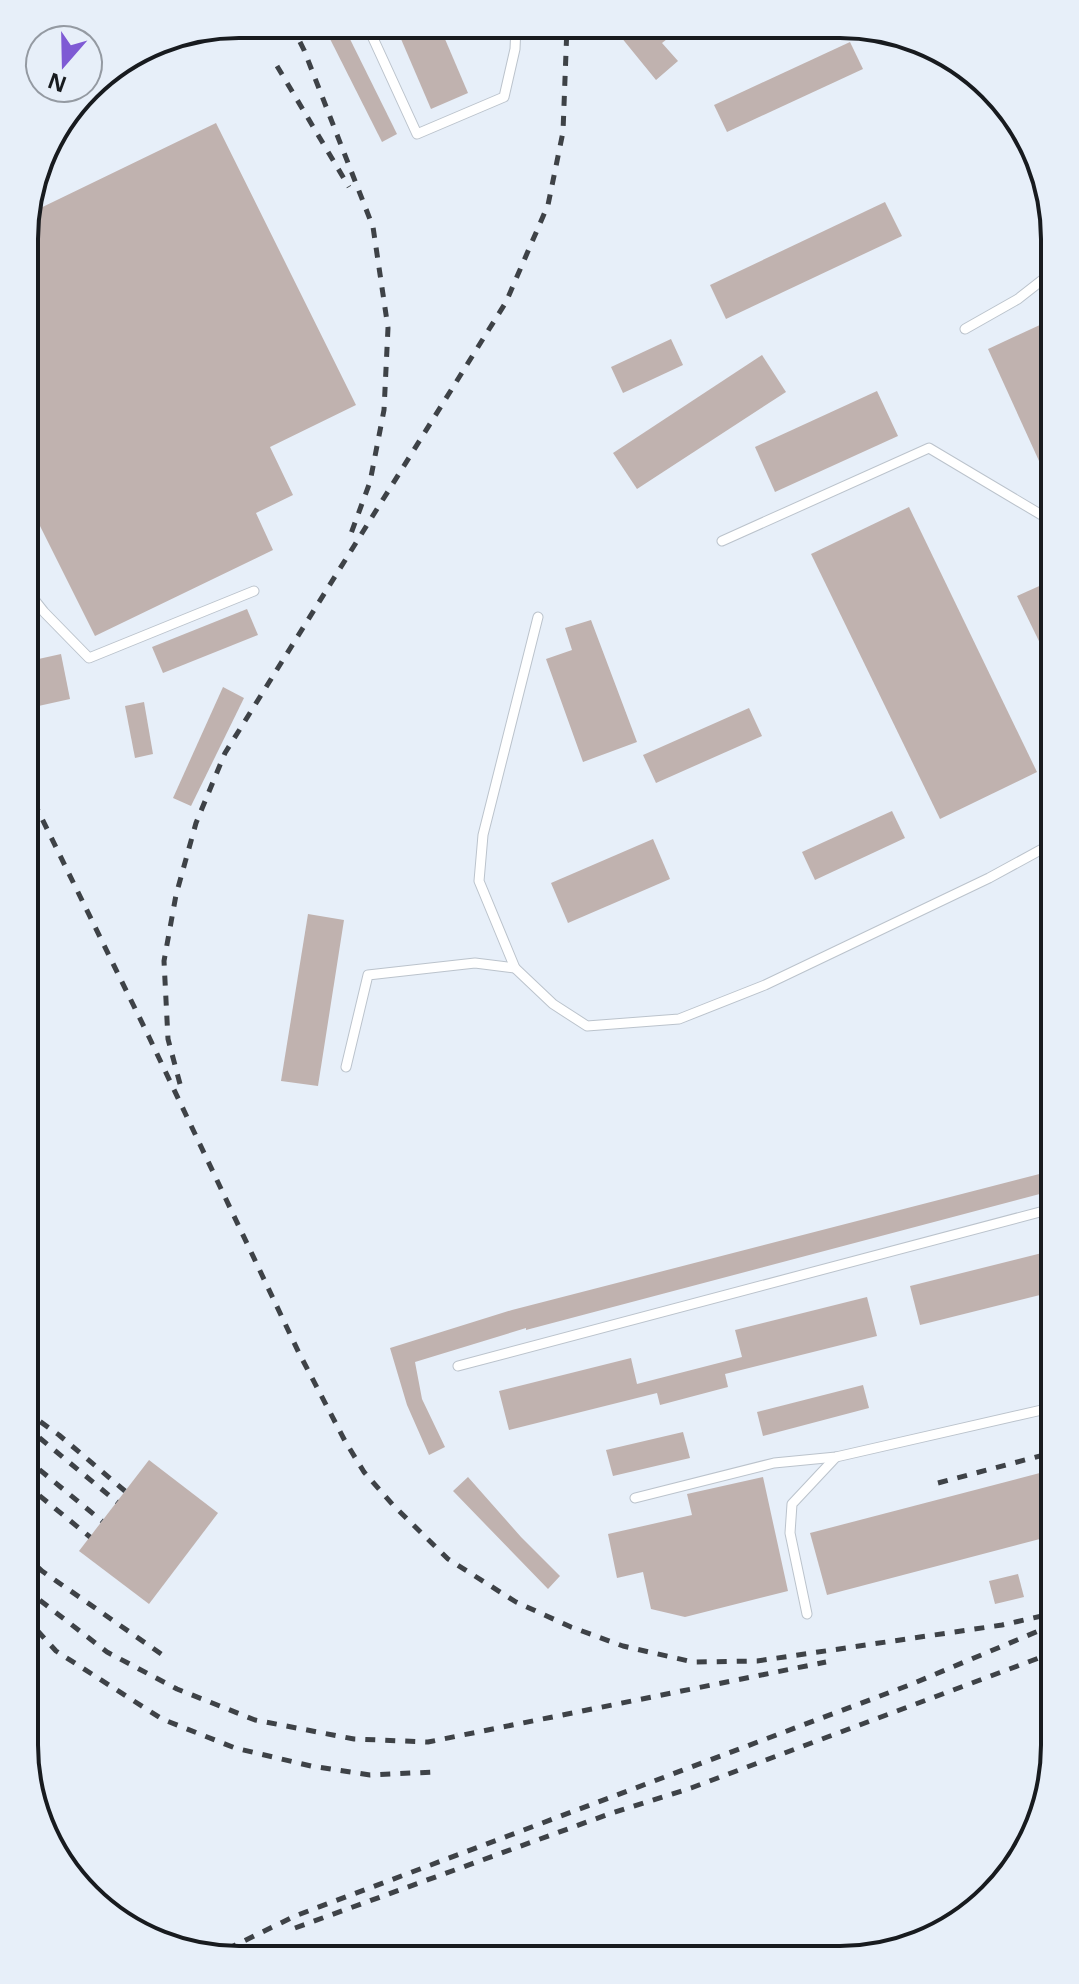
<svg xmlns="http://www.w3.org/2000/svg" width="1079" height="1984" font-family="'Open Sans',sans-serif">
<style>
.building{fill:#c0b2af}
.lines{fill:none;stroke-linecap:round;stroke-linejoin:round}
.service-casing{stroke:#bbc3cc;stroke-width:11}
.service{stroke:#fff;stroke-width:9}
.rail{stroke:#3e4247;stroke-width:5;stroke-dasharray:10 10;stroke-linecap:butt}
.rim{fill:none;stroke:#181b1f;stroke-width:4}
</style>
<rect width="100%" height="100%" fill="#e7eff9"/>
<g class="building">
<polygon points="323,25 343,25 397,134 382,142"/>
<polygon points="395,25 439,25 468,93 431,109"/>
<polygon points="612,26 682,27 662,43 678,61 656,80"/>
<polygon points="850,42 863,69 727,132 714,105"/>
<polygon points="216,123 356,405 270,447 293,495 256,513 273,550 95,636 25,496 26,215"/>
<polygon points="885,202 902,236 726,319 710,285"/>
<polygon points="1055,318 1055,496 988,349"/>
<polygon points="671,339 683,365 623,393 611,367"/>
<polygon points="762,355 786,392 637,489 613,453"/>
<polygon points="877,391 898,436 775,492 755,447"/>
<polygon points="909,507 1037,772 940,819 811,554"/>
<polygon points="1046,583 1055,602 1055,674 1017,596"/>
<polygon points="247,609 258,635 163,673 152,647"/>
<polygon points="591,620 637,742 583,762 546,659 572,650 565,628"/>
<polygon points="61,654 70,699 25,709 25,662"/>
<polygon points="223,687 244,698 191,806 173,798"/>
<polygon points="144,702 153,754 135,758 125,706"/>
<polygon points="749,708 762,736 656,783 643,755"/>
<polygon points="892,811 905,838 815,880 802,852"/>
<polygon points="653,839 670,879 568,923 551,883"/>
<polygon points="308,914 344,920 318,1086 281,1081"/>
<polygon points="1055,1170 1055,1190 526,1330 526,1328 415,1362 422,1399 445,1447 429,1455 407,1405 390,1348 512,1310"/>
<polygon points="1042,1253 1052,1292 920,1325 910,1286"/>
<polygon points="867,1297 877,1336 725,1374 728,1387 660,1405 657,1393 509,1430 499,1391 631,1358 637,1384 742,1357 735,1330"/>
<polygon points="863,1385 869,1408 763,1436 757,1412"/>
<polygon points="683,1432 690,1458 613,1476 606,1450"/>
<polygon points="149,1460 218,1513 149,1604 79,1551"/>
<polygon points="1055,1469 1055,1535 827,1595 810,1533"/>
<polygon points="468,1477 521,1537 560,1576 548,1589 453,1491"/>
<polygon points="763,1477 788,1591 685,1617 651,1609 643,1572 617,1578 608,1534 692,1515 687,1494"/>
<polygon points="1018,1574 1024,1597 995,1604 989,1581"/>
</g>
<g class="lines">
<g class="service-casing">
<g id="service">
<polyline points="367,25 417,134 504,97 515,49 516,26"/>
<polyline points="965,329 1018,299 1055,270"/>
<polyline points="722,541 929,448 1055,523"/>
<polyline points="25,588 44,612 89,658 254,591"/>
<polyline points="538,617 483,835 479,881 515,968 553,1004 587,1026 679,1019 765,985 989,878 1055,842"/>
<polyline points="346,1067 368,975 475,963 515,968"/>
<polyline points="458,1366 1055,1208"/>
<polyline points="635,1498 774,1463 836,1457 1055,1407"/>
<polyline points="807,1614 790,1533 792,1504 836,1457"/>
</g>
</g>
<use href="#service" class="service"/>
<g class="rail">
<polyline points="291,24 304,50 373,227 388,328 384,410 370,482 349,539"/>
<polyline points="277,66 349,187"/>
<polyline points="25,784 149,1037 299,1353 345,1441 364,1472 393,1505 448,1559 516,1602 571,1627 623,1646 693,1662 757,1661 1002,1625 1055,1613"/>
<polyline points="180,1084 168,1039 164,961 176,895 196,823 225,753 506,302 548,205 563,132 567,26"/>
<polyline points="24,1410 59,1435 125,1491"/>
<polyline points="24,1425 117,1502"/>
<polyline points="24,1457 102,1521"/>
<polyline points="24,1483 90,1537"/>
<polyline points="938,1483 1055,1452"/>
<polyline points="24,1554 42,1571 164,1656"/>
<polyline points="24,1588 107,1652 177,1689 255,1720 354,1739 428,1742 826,1662"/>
<polyline points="24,1616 56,1651 162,1719 235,1748 311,1766 370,1775 434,1772"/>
<polyline points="295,1928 609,1814 691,1788 1055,1652"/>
<polyline points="209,1958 295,1916 912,1684 1055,1624"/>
</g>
</g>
<path d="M0 0H1079V1984H0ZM239 38H840A201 201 0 0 1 1041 239V1745A201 201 0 0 1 840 1946H239A201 201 0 0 1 38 1745V239A201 201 0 0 1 239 38Z" fill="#e7eff9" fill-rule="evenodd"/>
<path class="rim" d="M239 38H840A201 201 0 0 1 1041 239V1745A201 201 0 0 1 840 1946H239A201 201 0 0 1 38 1745V239A201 201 0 0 1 239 38Z"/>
<g transform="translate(64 64) rotate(200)"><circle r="38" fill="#e7eff9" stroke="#949aa2" stroke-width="2"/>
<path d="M0-6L14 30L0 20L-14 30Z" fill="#7e5ad4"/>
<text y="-12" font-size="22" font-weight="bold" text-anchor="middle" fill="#181b1f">N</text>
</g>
</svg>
